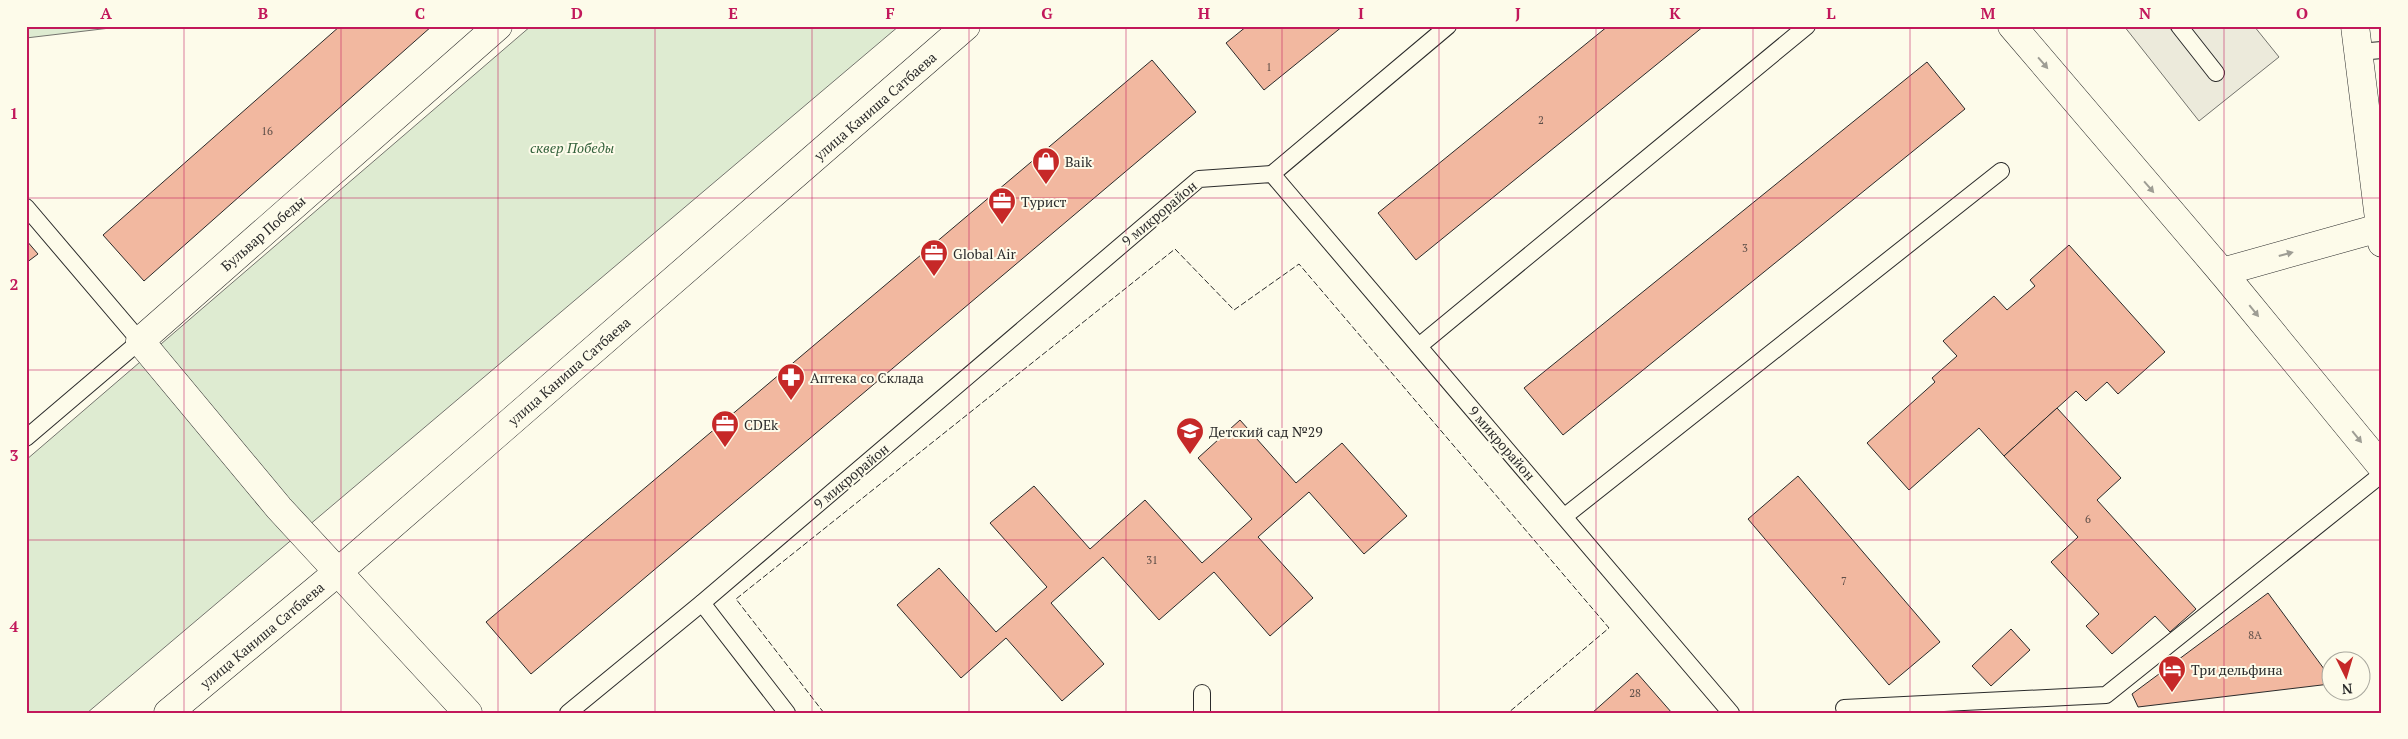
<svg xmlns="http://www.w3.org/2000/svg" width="2408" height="739" font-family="'PT Serif',serif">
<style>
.green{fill:#deebd1;stroke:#74746e}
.parking{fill:#eceadb;stroke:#74746e}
.building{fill:#f2b8a0;stroke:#2b2b2b}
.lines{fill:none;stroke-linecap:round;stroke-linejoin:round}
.service-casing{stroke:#2b2b2b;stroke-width:18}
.minor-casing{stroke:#2b2b2b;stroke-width:29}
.tertiary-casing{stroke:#2b2b2b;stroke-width:29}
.secondary-casing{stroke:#2b2b2b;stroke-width:29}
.service{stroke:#fdfbea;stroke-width:16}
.minor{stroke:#fdfbea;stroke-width:28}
.tertiary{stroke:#fdfbea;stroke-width:28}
.secondary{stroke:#fdfbea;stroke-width:28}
.fence{stroke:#2b2b2b;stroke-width:1;stroke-dasharray:6 2.5;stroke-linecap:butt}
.oneway{fill:#9e9d94}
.grid{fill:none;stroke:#c2185b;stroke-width:1;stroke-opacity:0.55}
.labels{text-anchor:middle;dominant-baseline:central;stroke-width:4;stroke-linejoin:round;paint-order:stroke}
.number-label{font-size:11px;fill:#5d4e48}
.street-label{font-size:14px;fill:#2b2b2b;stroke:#fdfbea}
.park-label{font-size:14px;font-style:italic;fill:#34623c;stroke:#fdfbea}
.poi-label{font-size:14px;fill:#2b2b2b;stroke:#fdfbea;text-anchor:start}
.neatline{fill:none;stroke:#c2185b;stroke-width:2}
.grid-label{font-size:16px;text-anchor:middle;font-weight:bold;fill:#c2185b}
</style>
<rect width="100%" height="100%" fill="#fdfbea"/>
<g class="green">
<polygon points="26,26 127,26 26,38"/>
<polygon points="531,26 899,26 87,713 26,713 26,460"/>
</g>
<polygon class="parking" points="2124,26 2254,26 2279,57 2199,121"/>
<g class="building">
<polygon points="340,26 432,26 144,281 103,235"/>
<polygon points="1247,26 1343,26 1264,90 1226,43"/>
<polygon points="1608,26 1704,26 1416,260 1378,213"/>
<polygon points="1152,60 1196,112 531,674 486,622"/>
<polygon points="1927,62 1965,109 1563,435 1524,388"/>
<polygon points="26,240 38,254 26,263"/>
<polygon points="2069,245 2165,352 2118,394 2107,382 2086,401 2076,391 2004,456 1979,428 1909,490 1867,443 1935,382 1932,378 1957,356 1943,341 1994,296 2007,310 2035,286 2030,280"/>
<polygon points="2057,408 2121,478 2097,500 2196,609 2170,632 2155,616 2112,654 2086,626 2099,614 2051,562 2078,537 2004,456"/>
<polygon points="1240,420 1296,483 1342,443 1407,516 1364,554 1309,492 1258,537 1313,598 1270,636 1214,572 1159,620 1103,557 1051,603 1104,664 1062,701 1006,638 961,678 897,605 939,568 996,632 1047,587 990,523 1034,486 1090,549 1145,500 1202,563 1252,519 1198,458"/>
<polygon points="1798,476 1940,642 1889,685 1748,519"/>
<polygon points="2268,593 2330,677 2330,684 2138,707 2132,694"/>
<polygon points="2011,629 2030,650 1991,686 1972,666"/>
<polygon points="1637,673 1672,713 1592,713"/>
</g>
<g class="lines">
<g class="service-casing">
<g id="service">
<polyline points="2179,26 2216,73"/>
<polyline points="2358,52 2382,50"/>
<polyline points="1272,174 1448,26"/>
<polyline points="26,207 140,341 26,438"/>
<polyline points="1419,346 1807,26"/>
<polyline points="1565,516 2001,171"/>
<polyline points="702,603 787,713"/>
<polyline points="1202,693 1202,713"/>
<polyline points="1844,708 2106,695 2382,474"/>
<polyline points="568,713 702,603 1199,179 1272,174 1731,713"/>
</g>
</g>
<g class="minor-casing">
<g id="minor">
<polyline points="2012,26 2222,272 2382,467"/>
<polyline points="2222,272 2379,228"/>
<polyline points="468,713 279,508 140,341 498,26"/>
</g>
</g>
<g class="tertiary-casing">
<polyline id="tertiary" points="168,713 339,571 966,26"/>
</g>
<g class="secondary-casing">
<polyline id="secondary" points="2355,26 2382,243"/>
</g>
<use href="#service" class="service"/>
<use href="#minor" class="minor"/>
<use href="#tertiary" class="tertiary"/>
<use href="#secondary" class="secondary"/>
<polyline class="fence" points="824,713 736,599 1175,249 1234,310 1299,264 1609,628 1508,713"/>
</g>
<defs><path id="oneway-solid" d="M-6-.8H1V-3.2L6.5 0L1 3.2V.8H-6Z" transform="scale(1.25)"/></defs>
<g class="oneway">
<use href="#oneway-solid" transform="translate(2043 63) rotate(49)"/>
<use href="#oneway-solid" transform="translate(2149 187) rotate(49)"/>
<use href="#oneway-solid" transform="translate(2286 254) rotate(-15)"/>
<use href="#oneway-solid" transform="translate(2254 311) rotate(51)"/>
<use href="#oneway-solid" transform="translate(2357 437) rotate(51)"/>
</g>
<path class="grid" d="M184,26V713M341,26V713M498,26V713M655,26V713M812,26V713M969,26V713M1126,26V713M1282,26V713M1439,26V713M1596,26V713M1753,26V713M1910,26V713M2067,26V713M2224,26V713M26,198H2382M26,370H2382M26,540H2382"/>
<defs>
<g id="shop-pin" transform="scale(1.4375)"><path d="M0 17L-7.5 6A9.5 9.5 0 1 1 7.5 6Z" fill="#c62828" stroke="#fdfbea"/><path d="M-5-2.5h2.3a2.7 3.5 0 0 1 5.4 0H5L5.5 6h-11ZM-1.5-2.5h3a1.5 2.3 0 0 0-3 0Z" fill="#fff"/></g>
<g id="office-pin" transform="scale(1.4375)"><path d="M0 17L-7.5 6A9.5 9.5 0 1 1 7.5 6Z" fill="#c62828" stroke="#fdfbea"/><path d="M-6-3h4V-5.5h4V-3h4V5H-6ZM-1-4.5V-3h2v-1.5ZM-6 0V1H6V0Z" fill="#fff"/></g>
<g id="pharmacy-pin" transform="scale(1.4375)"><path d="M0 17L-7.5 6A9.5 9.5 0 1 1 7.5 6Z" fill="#c62828" stroke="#fdfbea"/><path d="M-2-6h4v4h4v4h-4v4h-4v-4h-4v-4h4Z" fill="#fff"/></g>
<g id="school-pin" transform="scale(1.4375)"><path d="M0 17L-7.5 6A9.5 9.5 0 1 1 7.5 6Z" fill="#c62828" stroke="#fdfbea"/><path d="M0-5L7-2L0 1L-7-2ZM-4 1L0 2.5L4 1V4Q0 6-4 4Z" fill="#fff"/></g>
<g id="hotel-pin" transform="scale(1.4375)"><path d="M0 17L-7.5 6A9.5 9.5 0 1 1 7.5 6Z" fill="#c62828" stroke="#fdfbea"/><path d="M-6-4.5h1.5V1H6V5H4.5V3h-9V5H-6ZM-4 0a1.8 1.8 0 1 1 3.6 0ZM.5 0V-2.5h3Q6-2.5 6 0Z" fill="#fff"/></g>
</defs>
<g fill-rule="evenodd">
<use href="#shop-pin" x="1046" y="161"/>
<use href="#office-pin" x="1002" y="201"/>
<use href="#office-pin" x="934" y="253"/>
<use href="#pharmacy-pin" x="791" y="377"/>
<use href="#office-pin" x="725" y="424"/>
<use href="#school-pin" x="1190" y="431"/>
<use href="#hotel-pin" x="2172" y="669"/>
</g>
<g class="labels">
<g class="number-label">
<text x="1269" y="67">1</text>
<text x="1541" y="120">2</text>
<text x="267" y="131">16</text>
<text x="1745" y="248">3</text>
<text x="2088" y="519">6</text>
<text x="1152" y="560">31</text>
<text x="1844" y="581">7</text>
<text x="2255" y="635">8А</text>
<text x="1635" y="693">28</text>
</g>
<g class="street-label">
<text transform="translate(875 106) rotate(-41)">улица Каниша Сатбаева</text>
<text transform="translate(1159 213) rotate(-40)">9 микрорайон</text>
<text transform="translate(263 233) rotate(-41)">Бульвар Победы</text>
<text transform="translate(569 371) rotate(-41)">улица Каниша Сатбаева</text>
<text transform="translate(1502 443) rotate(49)">9 микрорайон</text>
<text transform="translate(851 476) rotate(-40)">9 микрорайон</text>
<text transform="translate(262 635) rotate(-40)">улица Каниша Сатбаева</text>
</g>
<g class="park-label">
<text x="572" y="147">сквер Победы</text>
</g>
<g class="poi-label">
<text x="1065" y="161">Baik</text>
<text x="1021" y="201">Турист</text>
<text x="953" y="253">Global Air</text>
<text x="810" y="377">Аптека со Склада</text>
<text x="744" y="424">CDEk</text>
<text x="1209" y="431">Детский сад №29</text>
<text x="2191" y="669">Три дельфина</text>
</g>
</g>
<rect width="2408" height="739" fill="none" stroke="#fdfbea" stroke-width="55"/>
<g transform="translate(2346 676) rotate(175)"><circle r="24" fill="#fdfbea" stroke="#a9a89e"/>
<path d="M0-4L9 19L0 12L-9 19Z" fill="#c62828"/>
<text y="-8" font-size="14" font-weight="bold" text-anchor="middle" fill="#2b2b2b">N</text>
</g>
<rect x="28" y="28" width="2352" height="684" class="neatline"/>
<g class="grid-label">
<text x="106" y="19">A</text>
<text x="263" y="19">B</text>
<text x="420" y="19">C</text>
<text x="577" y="19">D</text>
<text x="733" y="19">E</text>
<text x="890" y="19">F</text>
<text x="1047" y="19">G</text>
<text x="1204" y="19">H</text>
<text x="1361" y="19">I</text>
<text x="1518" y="19">J</text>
<text x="1675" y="19">K</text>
<text x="1831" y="19">L</text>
<text x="1988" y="19">M</text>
<text x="2145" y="19">N</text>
<text x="2302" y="19">O</text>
<text x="14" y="119">1</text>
<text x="14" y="290">2</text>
<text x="14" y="461">3</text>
<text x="14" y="632">4</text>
</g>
</svg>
